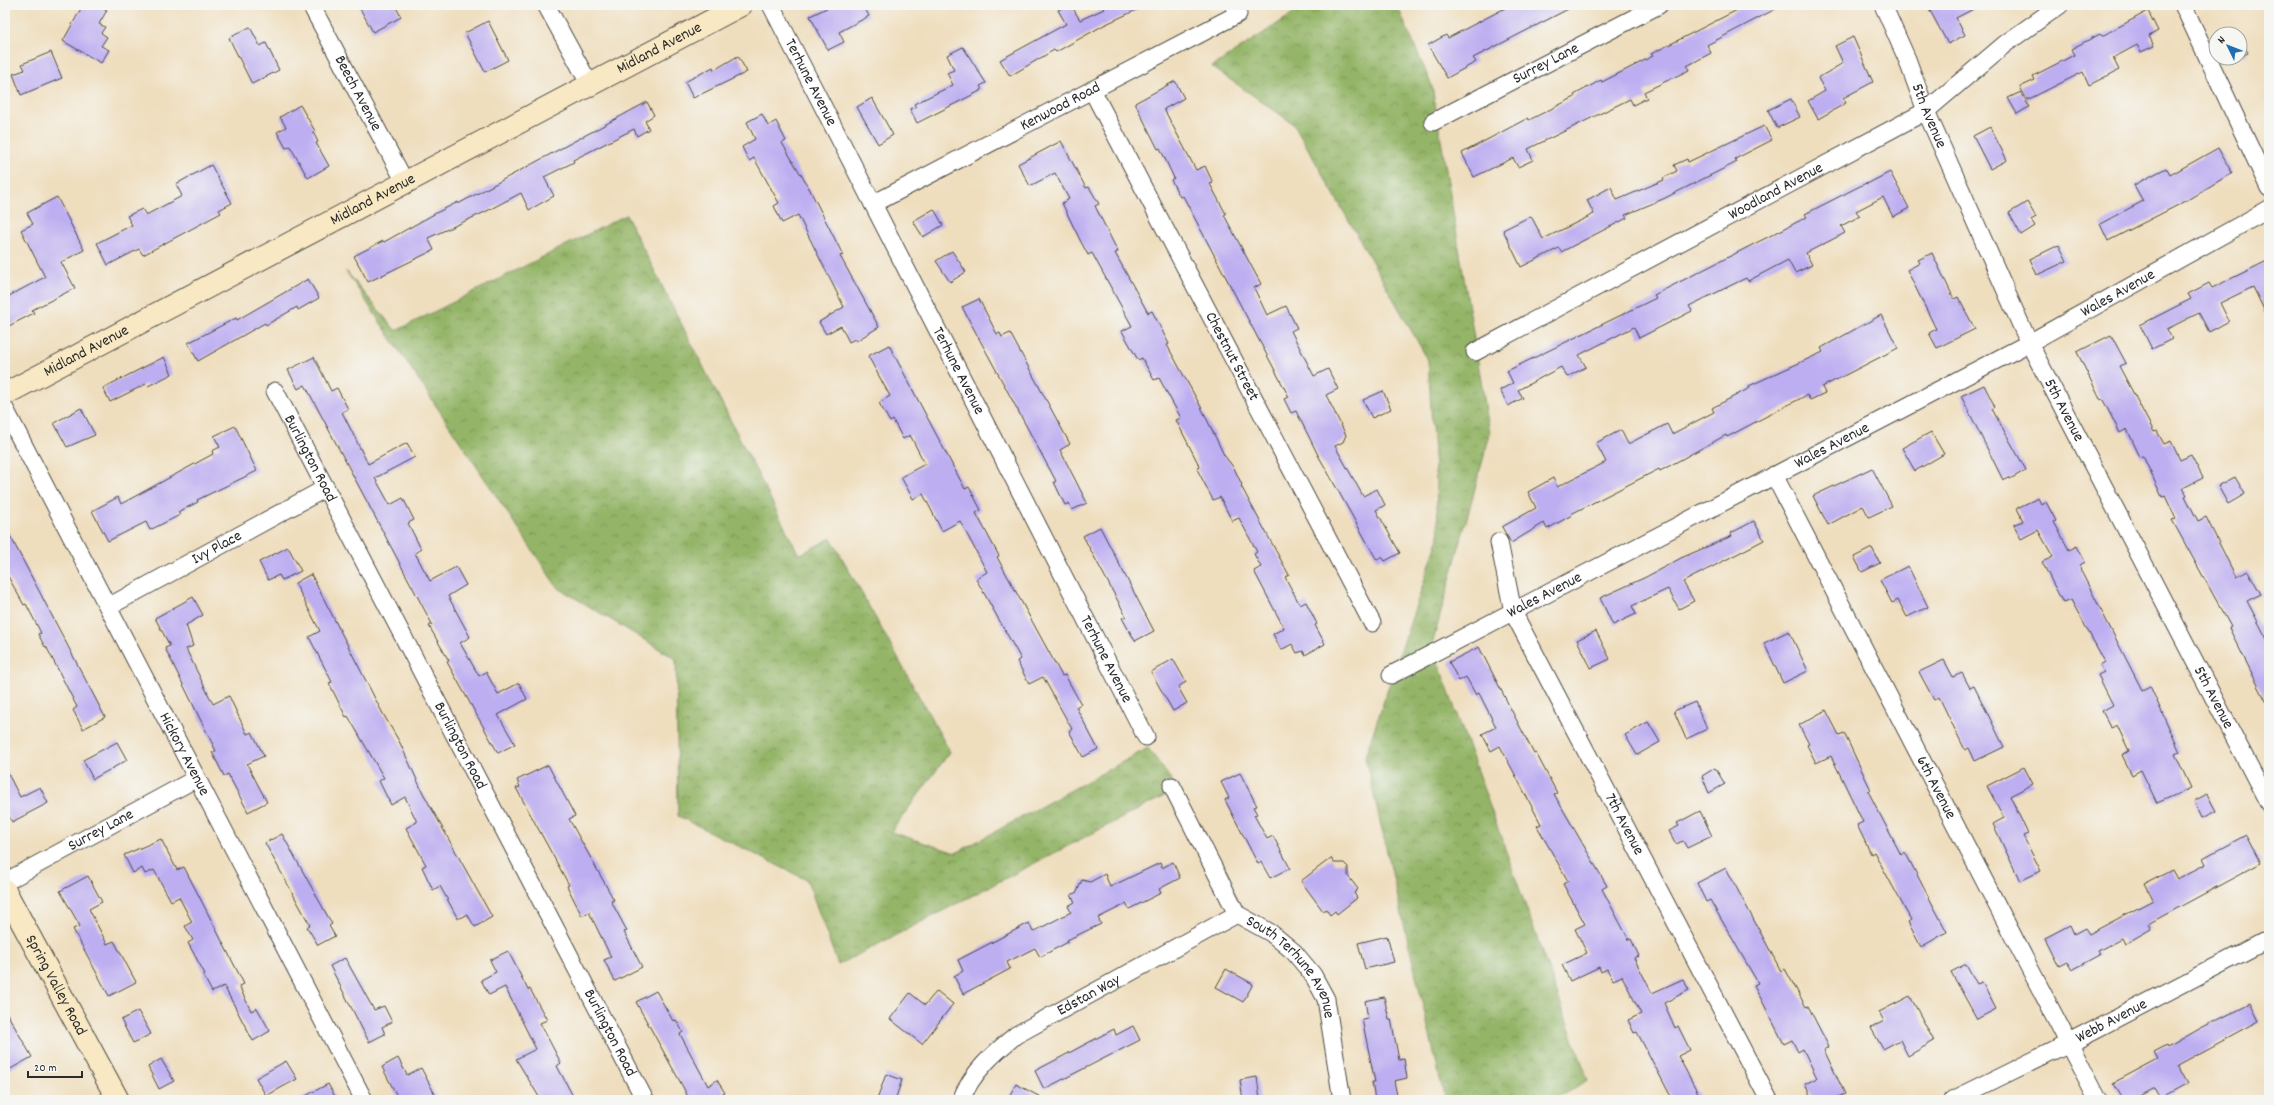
<svg xmlns="http://www.w3.org/2000/svg" width="2274" height="1105" font-family="Dekko,sans-serif">
<style>
.forest{fill:url(#forest-crowns);stroke:#60704a}
.building{fill:#bdaef1}
.lines{fill:none;stroke-linecap:round;stroke-linejoin:round}
.street-casing{stroke:#484641;stroke-width:19}
.secondary-casing{stroke:#484641;stroke-width:24}
.street{stroke:#fff;stroke-width:17}
.secondary{stroke:#f8e8c3;stroke-width:22}
.labels{text-anchor:middle;dominant-baseline:central;stroke-width:3.5;stroke-linejoin:round;paint-order:stroke}
.street-label{font-size:16px;fill:#2b2b2b;stroke:#f6f6f2}
</style>
<defs>
<pattern id="forest-crowns" width="20" height="18" patternUnits="userSpaceOnUse"><rect width="20" height="18" fill="#94b568"/><path d="M2 6a3 3 0 1 1 6 0M12 15a3 3 0 1 1 6 0" fill="none" stroke="#799356"/></pattern>
</defs>
<rect width="100%" height="100%" fill="#f6f6f2"/>
<filter id="ink" filterUnits="userSpaceOnUse"><feTurbulence type="fractalNoise" baseFrequency=".025" numOctaves="2"/><feDisplacementMap in="SourceGraphic" scale="8" xChannelSelector="R" yChannelSelector="G"/><feConvolveMatrix kernelMatrix="1 2 1 2 8 2 1 2 1" color-interpolation-filters="sRGB"/></filter>
<filter id="wash" filterUnits="userSpaceOnUse"><feTurbulence type="fractalNoise" baseFrequency=".012" numOctaves="4" result="noise"/><feDisplacementMap in="SourceGraphic" scale="16" xChannelSelector="R" yChannelSelector="G"/><feGaussianBlur stdDeviation="0.9" result="paint"/><feColorMatrix in="noise" values="0 0 0 0 0 0 0 0 0 0 0 0 0 0 0 0 0 1.4 0 .05"/><feComposite in="paint" operator="in"/></filter>
<g filter="url(#wash)">
<rect width="100%" height="100%" fill="#efdebe"/>
<g class="forest">
<polygon points="1306,5 1397,5 1432,86 1490,434 1432,645 1588,1080 1553,1100 1445,1100 1365,757 1439,537 1428,360 1294,124 1212,67"/>
<polygon points="626,215 799,555 831,538 950,752 891,832 956,853 1148,748 1178,789 838,965 807,880 678,816 676,659 557,587 346,271 396,331"/>
</g>
<g id="blocks">
<g class="building">
<polygon points="83,5 98,5 107,10 99,24 105,27 101,33 107,37 101,46 109,50 101,63 63,41"/>
<polygon points="358,5 395,5 401,17 373,32"/>
<polygon points="833,5 863,5 869,16 839,32 844,42 828,50 810,16"/>
<polygon points="1068,5 1071,5 1080,20 1104,9 1102,5 1147,5 1104,25 1056,52 1054,50 1010,76 1000,60 1066,24 1058,10"/>
<polygon points="1511,5 1576,5 1473,58 1476,62 1447,78 1428,45 1446,35 1448,38"/>
<polygon points="1747,5 1783,5 1707,45 1711,53 1687,66 1689,70 1644,92 1647,98 1633,105 1630,99 1528,149 1533,160 1518,167 1513,158 1474,177 1462,153 1528,118 1529,120 1575,97 1574,95 1601,80 1602,82 1653,56 1651,54"/>
<polygon points="1927,5 1981,5 1956,18 1965,35 1948,44"/>
<polygon points="2148,11 2158,31 2149,36 2154,46 2141,52 2137,45 2113,58 2119,70 2089,85 2083,72 2027,100 2020,87 2035,80 2033,76 2074,55 2071,49 2100,34 2102,36"/>
<polygon points="488,21 508,60 485,72 465,33"/>
<polygon points="250,27 260,46 266,43 279,70 252,84 229,38"/>
<polygon points="1853,37 1873,82 1843,98 1846,103 1818,119 1808,101 1825,91 1818,78 1843,63 1835,46"/>
<polygon points="2240,37 2248,53 2240,57"/>
<polygon points="963,47 986,83 980,86 982,90 917,123 910,109 916,107 914,104 953,85 947,73 954,70 947,55"/>
<polygon points="51,52 62,78 21,95 13,74 25,70 22,64"/>
<polygon points="738,56 747,72 693,98 685,82 713,67 714,70"/>
<polygon points="1175,81 1184,98 1164,109 1196,170 1205,166 1213,183 1210,184 1226,214 1224,215 1261,284 1254,288 1267,315 1286,306 1297,328 1291,331 1314,376 1328,369 1338,389 1326,395 1346,435 1343,442 1335,446 1363,496 1377,489 1385,505 1376,510 1400,553 1385,561 1382,557 1377,560 1318,455 1296,411 1291,413 1284,399 1289,397 1183,196 1180,197 1171,180 1174,178 1160,148 1158,149 1135,103"/>
<polygon points="2021,92 2029,107 2017,114 2008,98"/>
<polygon points="872,98 893,135 878,144 857,107"/>
<polygon points="1791,99 1800,117 1777,128 1768,110"/>
<polygon points="647,102 654,115 645,121 649,129 637,136 634,129 573,160 574,162 544,177 554,196 529,210 521,193 485,212 428,238 434,250 368,282 354,256 383,241 384,242 436,213 458,202 458,204"/>
<polygon points="300,105 315,131 313,132 318,142 316,143 329,166 308,178 290,146 286,148 277,132 286,127 280,117"/>
<polygon points="762,114 768,126 776,121 786,141 782,143 809,188 843,255 840,256 879,327 856,341 855,339 849,342 841,326 826,334 819,322 844,307 798,215 782,223 774,206 779,203 754,158 749,161 742,147 755,139 747,122"/>
<polygon points="1764,126 1772,140 1735,159 1737,162 1663,199 1625,215 1627,218 1561,252 1559,248 1521,267 1503,230 1531,216 1543,239 1594,214 1587,200 1611,187 1617,200 1664,180 1663,178 1677,171 1674,165 1687,159 1688,162"/>
<polygon points="1990,127 2007,160 1990,169 1973,136"/>
<polygon points="1061,141 1086,188 1089,187 1099,204 1095,206 1118,252 1115,253 1148,313 1152,311 1169,344 1167,345 1201,407 1224,455 1234,468 1242,485 1241,486 1289,575 1285,577 1300,605 1306,602 1317,624 1315,625 1325,644 1305,655 1303,651 1297,653 1292,644 1281,650 1273,634 1284,628 1254,571 1261,567 1254,554 1257,552 1239,518 1232,521 1220,497 1213,500 1197,469 1200,467 1176,420 1181,418 1159,378 1154,380 1142,358 1138,360 1122,331 1132,326 1092,253 1088,255 1080,240 1062,203 1069,199 1055,173 1030,186 1018,164"/>
<polygon points="2218,148 2232,173 2184,202 2108,241 2100,224 2143,201 2134,185 2166,168 2170,175"/>
<polygon points="211,165 232,203 219,210 221,213 143,255 139,249 108,265 97,243 132,225 127,216 142,209 146,215 182,196 176,184"/>
<polygon points="1890,172 1909,208 1893,217 1883,197 1856,211 1860,216 1841,226 1845,233 1806,253 1812,265 1795,273 1788,260 1748,281 1746,278 1689,306 1692,311 1639,338 1634,327 1579,355 1586,367 1567,377 1561,367 1518,390 1523,398 1508,406 1500,390 1513,383 1507,371 1656,298 1654,295 1807,217 1805,214 1866,183 1867,184"/>
<polygon points="57,197 84,250 61,262 75,288 32,310 34,313 5,328 5,298 45,277 21,230 33,224 27,213"/>
<polygon points="2027,202 2036,217 2031,220 2035,226 2021,235 2009,213"/>
<polygon points="934,209 943,225 923,237 913,221"/>
<polygon points="2059,245 2067,261 2037,275 2030,259"/>
<polygon points="952,251 966,272 950,282 936,261"/>
<polygon points="1932,253 1954,299 1958,297 1975,329 1937,348 1929,333 1936,329 1907,270 1920,263 1918,260"/>
<polygon points="2269,260 2269,320 2253,287 2220,303 2229,321 2209,332 2199,313 2167,329 2172,339 2152,349 2140,325 2191,299 2188,294 2209,283 2212,288"/>
<polygon points="308,279 319,298 298,310 297,307 266,325 265,323 198,361 188,343 236,318 237,320"/>
<polygon points="979,299 997,334 1000,333 1002,337 1010,333 1070,444 1060,450 1087,503 1072,510 1069,503 1065,505 1054,482 1056,481 962,307"/>
<polygon points="1881,315 1898,348 1822,387 1825,393 1810,400 1807,395 1727,437 1726,435 1660,471 1659,469 1571,514 1572,515 1547,529 1544,523 1511,543 1502,527 1536,508 1528,492 1553,478 1557,487 1606,462 1596,443 1621,430 1628,444 1667,424 1672,434 1714,412 1712,408 1750,388 1749,386 1823,352 1821,348"/>
<polygon points="2111,335 2126,363 2119,366 2154,432 2157,431 2164,444 2171,441 2180,460 2191,455 2203,478 2183,488 2187,495 2185,496 2198,521 2206,517 2236,577 2248,571 2261,594 2247,601 2269,643 2269,707 2229,628 2231,627 2172,520 2176,519 2165,496 2162,497 2143,456 2140,457 2127,429 2120,433 2103,400 2100,399 2077,352"/>
<polygon points="889,345 965,489 969,487 981,510 976,513 999,556 997,557 1062,676 1065,675 1081,704 1076,707 1098,749 1083,757 1069,731 1072,729 1043,677 1029,684 1017,661 1021,659 976,579 987,572 960,521 942,531 923,494 913,499 901,477 925,464 910,435 903,439 893,420 890,422 879,403 890,396 868,356"/>
<polygon points="164,357 172,374 148,386 146,384 110,402 103,388"/>
<polygon points="314,357 331,391 337,388 348,409 342,412 368,464 407,443 415,457 375,478 390,505 403,498 414,520 408,523 421,549 415,553 430,581 456,567 466,585 448,596 470,637 460,643 479,676 486,672 498,694 519,683 527,699 498,715 515,744 498,753 447,662 449,661 429,626 432,624 305,385 298,389 288,370"/>
<polygon points="1984,385 1995,407 1992,409 2026,470 2010,479 2009,477 2003,480 1961,396"/>
<polygon points="1383,391 1391,409 1372,418 1363,400"/>
<polygon points="81,408 95,435 67,447 54,423"/>
<polygon points="235,426 257,471 197,500 198,502 178,512 180,515 150,530 146,522 108,541 92,511 118,497 121,504 213,454 212,451 220,447 214,436"/>
<polygon points="1931,432 1944,454 1915,471 1902,448"/>
<polygon points="1872,468 1892,506 1869,517 1863,506 1828,525 1813,496"/>
<polygon points="2235,477 2245,494 2228,504 2218,486"/>
<polygon points="2038,498 2041,504 2046,502 2056,521 2054,522 2069,550 2077,546 2085,562 2080,565 2081,571 2142,690 2150,686 2180,752 2175,754 2191,788 2157,803 2141,770 2132,775 2122,755 2129,751 2117,725 2111,728 2102,711 2113,705 2098,675 2104,672 2100,665 2105,662 2071,600 2063,603 2042,562 2053,557 2038,530 2021,539 2014,525 2023,521 2017,508"/>
<polygon points="1754,521 1764,540 1683,582 1694,601 1679,609 1668,589 1632,606 1636,614 1613,625 1600,598 1646,577 1681,558 1732,536 1731,533"/>
<polygon points="5,526 105,717 83,729 73,710 77,707 46,646 45,647 38,634 41,633 26,604 24,605 5,571"/>
<polygon points="1100,527 1154,631 1135,641 1122,618 1126,616 1083,536"/>
<polygon points="288,547 301,571 282,580 279,575 268,580 259,562"/>
<polygon points="1872,548 1880,563 1862,572 1854,557"/>
<polygon points="1908,566 1928,607 1907,617 1898,600 1892,603 1880,580"/>
<polygon points="311,574 382,712 399,741 423,793 492,917 475,927 467,914 458,919 440,886 433,890 422,867 426,865 406,828 417,822 405,797 391,805 379,781 384,778 348,716 346,717 329,683 332,682 309,637 320,631 295,583"/>
<polygon points="193,597 203,615 186,625 193,646 186,649 213,704 229,696 247,734 252,732 264,756 247,764 267,802 248,812 228,774 224,776 212,752 216,751 165,648 170,646 155,618"/>
<polygon points="1596,631 1610,659 1591,668 1577,640"/>
<polygon points="1789,631 1808,671 1783,683 1764,643"/>
<polygon points="1479,647 1534,754 1536,753 1557,793 1554,794 1607,886 1602,889 1629,940 1631,939 1639,956 1634,958 1652,993 1683,979 1689,990 1664,1003 1675,1028 1678,1026 1690,1050 1678,1056 1702,1100 1674,1100 1669,1093 1637,1032 1634,1033 1628,1020 1641,1014 1622,976 1613,980 1607,969 1601,972 1599,967 1570,981 1562,965 1587,953 1575,929 1585,924 1563,884 1568,881 1537,826 1541,824 1500,746 1491,751 1482,734 1496,727 1479,693 1476,695 1466,677 1459,681 1449,662"/>
<polygon points="1173,659 1186,682 1178,687 1187,703 1173,711 1151,672"/>
<polygon points="1944,660 1953,677 1962,673 1970,688 1974,686 2004,747 1975,761 1969,748 1965,750 1939,697 1934,700 1919,672"/>
<polygon points="1695,702 1707,729 1686,739 1674,711"/>
<polygon points="1826,710 1839,735 1844,733 1871,790 1868,791 1901,855 1905,852 1947,932 1921,947 1908,922 1911,920 1874,852 1871,854 1857,825 1863,822 1831,756 1816,763 1807,745 1809,744 1799,725"/>
<polygon points="1648,722 1660,742 1637,755 1625,735"/>
<polygon points="117,742 127,760 93,779 83,760"/>
<polygon points="548,765 575,816 569,819 614,900 611,901 627,931 624,932 642,967 615,981 604,960 611,957 589,912 582,916 567,886 569,885 516,788 520,787 517,780"/>
<polygon points="2024,767 2033,784 2010,796 2028,834 2023,836 2041,871 2020,881 1993,824 2004,818 1987,786"/>
<polygon points="5,768 20,797 40,787 48,803 12,822 5,809"/>
<polygon points="1715,768 1725,784 1709,793 1702,776"/>
<polygon points="1240,773 1257,806 1253,807 1257,814 1254,815 1267,839 1273,836 1290,868 1270,878 1261,862 1258,864 1225,800 1229,798 1221,782"/>
<polygon points="2207,794 2216,811 2202,818 2194,801"/>
<polygon points="1700,811 1712,836 1687,848 1683,841 1676,844 1669,831 1679,826 1677,823"/>
<polygon points="282,834 332,924 329,926 335,936 318,945 307,927 310,925 265,843"/>
<polygon points="2246,835 2261,863 2148,924 2151,929 2125,944 2122,938 2098,951 2100,955 2072,970 2067,962 2059,966 2045,938 2070,925 2074,934 2085,928 2089,934 2153,900 2145,884 2172,870 2177,879 2206,864 2203,858"/>
<polygon points="161,839 177,870 184,867 244,984 239,986 251,1011 257,1008 270,1031 253,1041 224,986 212,992 203,975 205,974 188,943 193,940 185,926 192,922 179,897 171,901 154,870 145,874 142,868 133,873 124,855"/>
<polygon points="1331,858 1334,863 1344,863 1348,867 1348,876 1358,889 1354,893 1357,898 1337,914 1335,911 1330,915 1326,909 1323,911 1301,881"/>
<polygon points="1173,862 1180,878 1159,889 1161,893 1129,909 1126,904 1098,918 1101,924 1067,940 1068,942 1040,957 1035,948 1007,962 1010,969 963,994 954,976 963,971 958,960 1029,923 1033,932 1071,912 1068,906 1075,902 1071,895 1077,892 1082,880 1090,882 1105,874 1110,887 1160,863 1162,868"/>
<polygon points="1726,868 1781,971 1785,969 1806,1007 1808,1006 1829,1047 1824,1050 1845,1094 1831,1100 1812,1100 1805,1084 1817,1078 1803,1049 1798,1052 1792,1040 1784,1044 1754,985 1758,983 1710,900 1706,902 1697,883"/>
<polygon points="88,876 102,902 89,909 107,944 114,941 136,982 109,996 73,929 80,926 60,891"/>
<polygon points="1387,936 1394,962 1365,969 1358,943"/>
<polygon points="508,951 528,990 530,989 547,1020 540,1023 561,1063 557,1066 575,1100 541,1100 516,1059 536,1049 505,987 489,995 481,980 496,972 490,960"/>
<polygon points="345,958 374,1010 384,1006 392,1022 382,1027 385,1034 369,1042 330,966"/>
<polygon points="1966,964 1977,984 1982,982 1996,1009 1977,1019 1951,972"/>
<polygon points="1226,969 1253,984 1243,1002 1216,987"/>
<polygon points="656,991 673,1021 676,1020 683,1032 680,1034 708,1086 717,1080 725,1093 715,1098 716,1100 683,1100 688,1097 683,1087 636,1002"/>
<polygon points="937,991 953,1004 922,1044 890,1019 910,993 925,1005"/>
<polygon points="1910,996 1934,1041 1908,1056 1900,1040 1883,1049 1871,1028 1884,1021 1879,1012"/>
<polygon points="1384,997 1389,1019 1391,1019 1399,1060 1404,1059 1407,1078 1394,1081 1398,1100 1375,1100 1372,1082 1375,1082 1362,1019 1368,1018 1365,1001"/>
<polygon points="2250,1003 2259,1021 2178,1065 2188,1083 2160,1098 2154,1088 2132,1100 2123,1100 2113,1083 2158,1059 2154,1052 2167,1045 2168,1047 2201,1028"/>
<polygon points="5,1010 32,1057 5,1072"/>
<polygon points="138,1011 151,1034 133,1043 121,1020"/>
<polygon points="1133,1026 1140,1040 1044,1089 1035,1071 1114,1029 1116,1035"/>
<polygon points="398,1058 407,1075 421,1068 438,1100 399,1100 382,1067"/>
<polygon points="161,1059 174,1081 159,1089 148,1067"/>
<polygon points="286,1061 297,1079 266,1096 256,1078"/>
<polygon points="886,1074 902,1080 895,1100 877,1100"/>
<polygon points="1257,1077 1260,1100 1243,1100 1240,1080"/>
<polygon points="328,1084 337,1100 298,1100"/>
<polygon points="1016,1084 1046,1100 1007,1100"/>
</g>
</g>
</g>
<g filter="url(#ink)">
<use href="#blocks" fill-opacity="0" stroke="#484641" stroke-width="1"/>
<g class="lines">
<g class="street-casing">
<g id="street">
<path id="s1" d="M311,5L405,182"/>
<polyline points="546,5 590,85"/>
<path id="s2" d="M771,5L1146,737"/>
<path id="s3" d="M1883,5L1907,59L1926,111L2029,343L2269,804"/>
<polyline points="2183,5 2269,188"/>
<path id="s4" d="M1092,90L1372,623"/>
<path id="s5" d="M1433,122L1659,5"/>
<path id="s6" d="M873,204L1238,14L1234,5"/>
<path id="s7" d="M1475,352L1926,111L2005,44L2060,5"/>
<path id="s8" d="M275,391L645,1100"/>
<path id="s9" d="M5,409L364,1100"/>
<path id="s10" d="M1774,475L2098,1100"/>
<path id="s11" d="M1499,542L1513,612L1769,1100"/>
<path id="s12" d="M108,607L326,488"/>
<path id="s13" d="M1391,675L2029,343L2269,209"/>
<path id="s14" d="M1172,786L1237,914L1271,933L1294,952L1313,975L1326,999L1342,1100"/>
<path id="s15" d="M5,882L197,778"/>
<path id="s16" d="M961,1100C972,1072 994,1053 1016,1035L1237,914"/>
<path id="s17" d="M1953,1100L2069,1043L2269,939"/>
</g>
</g>
<g class="secondary-casing">
<g id="secondary">
<path id="s18" d="M5,394L741,5"/>
<path id="s19" d="M5,891L118,1100"/>
</g>
</g>
<use href="#street" class="street"/>
<use href="#secondary" class="secondary"/>
</g>
</g>
<g class="labels">
<g class="street-label">
<text stroke="none"><textPath href="#s18" startOffset="740">Midland Avenue</textPath></text>
<text stroke="none"><textPath href="#s5" startOffset="127">Surrey Lane</textPath></text>
<text stroke="none"><textPath href="#s2" startOffset="87">Terhune Avenue</textPath></text>
<text stroke="none"><textPath href="#s1" startOffset="100">Beech Avenue</textPath></text>
<text stroke="none"><textPath href="#s6" startOffset="211">Kenwood Road</textPath></text>
<text stroke="none"><textPath href="#s3" startOffset="120">5th Avenue</textPath></text>
<text stroke="none"><textPath href="#s7" startOffset="341">Woodland Avenue</textPath></text>
<text stroke="none"><textPath href="#s18" startOffset="416">Midland Avenue</textPath></text>
<text stroke="none"><textPath href="#s13" startOffset="821">Wales Avenue</textPath></text>
<text stroke="none"><textPath href="#s18" startOffset="92">Midland Avenue</textPath></text>
<text stroke="none"><textPath href="#s4" startOffset="301">Chestnut Street</textPath></text>
<text stroke="none"><textPath href="#s2" startOffset="411">Terhune Avenue</textPath></text>
<text stroke="none"><textPath href="#s3" startOffset="444">5th Avenue</textPath></text>
<text stroke="none"><textPath href="#s13" startOffset="497">Wales Avenue</textPath></text>
<text stroke="none"><textPath href="#s8" startOffset="76">Burlington Road</textPath></text>
<text stroke="none"><textPath href="#s12" startOffset="124">Ivy Place</textPath></text>
<text stroke="none"><textPath href="#s13" startOffset="173">Wales Avenue</textPath></text>
<text stroke="none"><textPath href="#s2" startOffset="735">Terhune Avenue</textPath></text>
<text stroke="none"><textPath href="#s3" startOffset="768">5th Avenue</textPath></text>
<text stroke="none"><textPath href="#s8" startOffset="400">Burlington Road</textPath></text>
<text stroke="none"><textPath href="#s9" startOffset="389">Hickory Avenue</textPath></text>
<text stroke="none"><textPath href="#s10" startOffset="352">6th Avenue</textPath></text>
<text stroke="none"><textPath href="#s11" startOffset="311">7th Avenue</textPath></text>
<text stroke="none"><textPath href="#s15" startOffset="109">Surrey Lane</textPath></text>
<text stroke="none"><textPath href="#s14" startOffset="222">South Terhune Avenue</textPath></text>
<text stroke="none"><textPath href="#s19" startOffset="107">Spring Valley Road</textPath></text>
<text stroke="none"><textPath href="#s16" startOffset="169">Edstan Way</textPath></text>
<text stroke="none"><textPath href="#s17" startOffset="177">Webb Avenue</textPath></text>
<text stroke="none"><textPath href="#s8" startOffset="724">Burlington Road</textPath></text>
</g>
</g>
<rect width="2274" height="1105" fill="none" stroke="#f6f6f2" stroke-width="20"/>
<g transform="translate(2228 46) rotate(313)"><circle r="19" fill="#f6f6f2" stroke="#a5a5a2"/>
<path d="M0-3L7 15L0 10L-7 15Z" fill="#1f6fb2"/>
<text y="-6" font-size="11" font-weight="bold" text-anchor="middle" fill="#2b2b2b">N</text>
</g>
<path d="M28 1071v6h54v-6" fill="none" stroke="#2b2b2b" stroke-width="2"/>
<text x="34" y="1071" font-size="12" fill="#2b2b2b" stroke="#f6f6f2" stroke-width="3" paint-order="stroke">20 m</text>
</svg>
